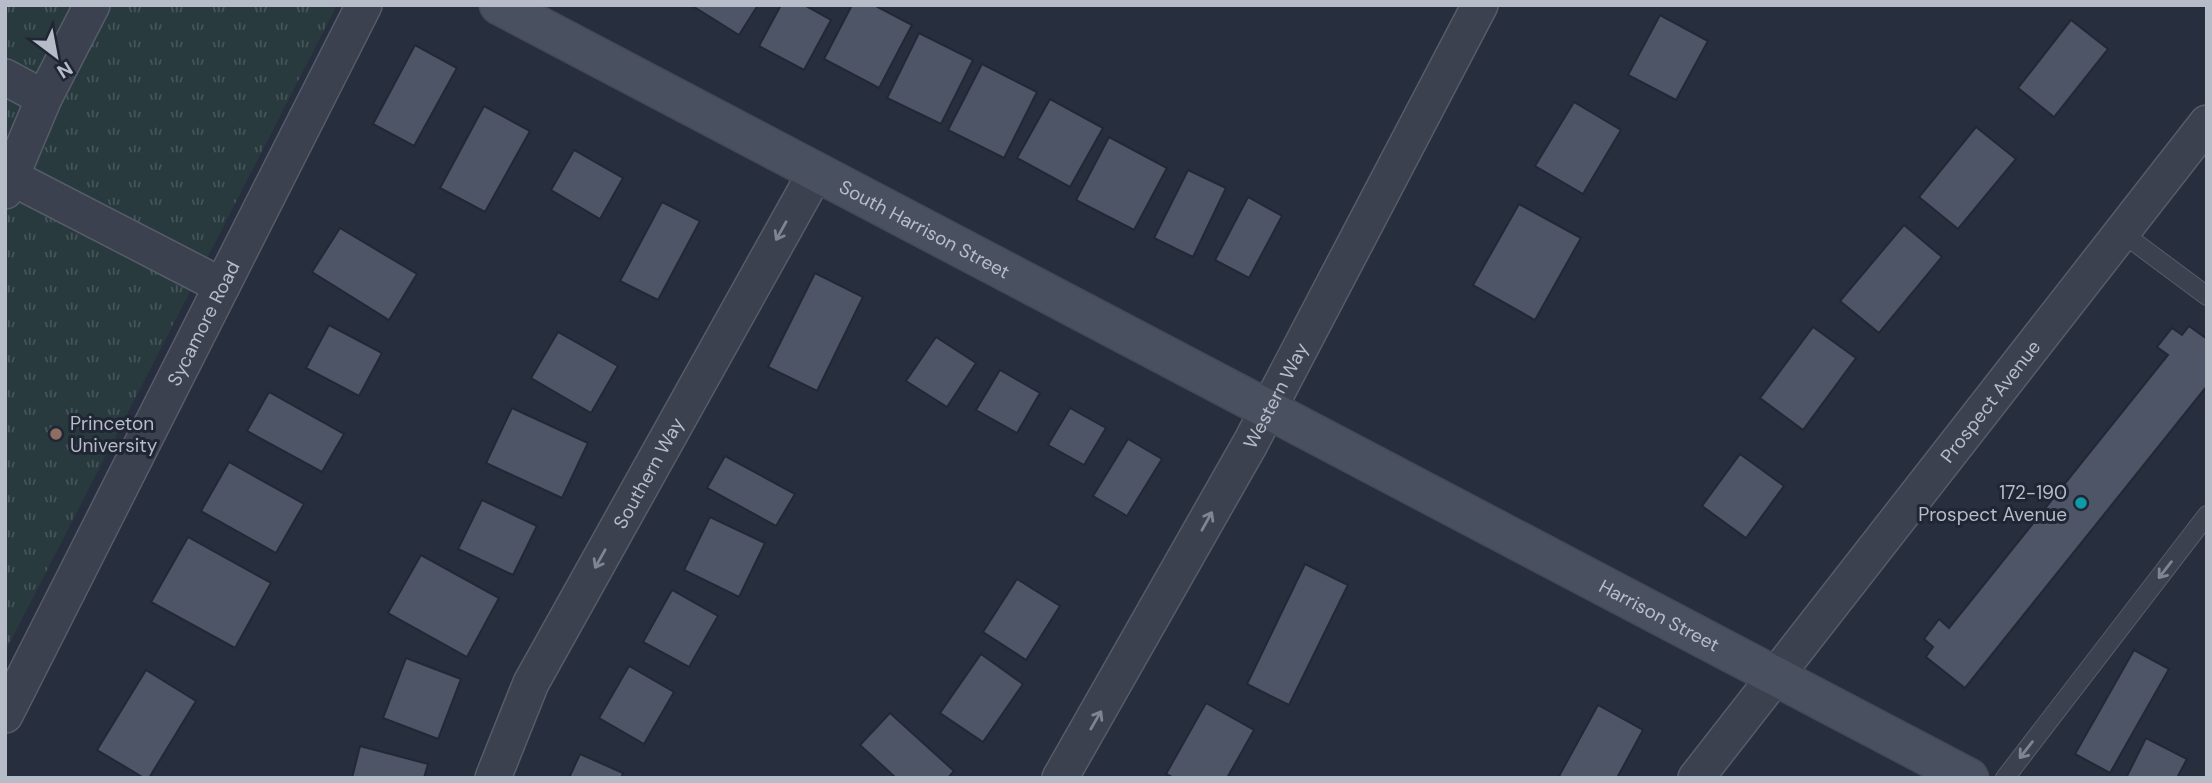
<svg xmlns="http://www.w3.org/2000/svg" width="2212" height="783" font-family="'DM Sans',sans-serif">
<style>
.grass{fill:url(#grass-tufts)}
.building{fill:#4d5566;stroke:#222835;stroke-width:2}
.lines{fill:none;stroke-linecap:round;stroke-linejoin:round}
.lane-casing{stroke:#565c69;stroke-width:20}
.street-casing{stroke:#565c69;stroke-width:38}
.secondary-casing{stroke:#444a57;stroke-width:41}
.lane{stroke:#3b414e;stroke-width:18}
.street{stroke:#3b414e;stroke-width:35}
.secondary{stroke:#495060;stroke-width:38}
.oneway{stroke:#7f8592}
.education-dot{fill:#8d6e63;stroke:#202633;stroke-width:2.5}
.culture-dot{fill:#0f9aa8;stroke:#202633;stroke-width:2.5}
.labels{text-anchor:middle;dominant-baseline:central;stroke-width:6;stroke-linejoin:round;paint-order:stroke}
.street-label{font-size:19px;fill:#b7bcc9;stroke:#202633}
.poi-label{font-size:19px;fill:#b7bcc9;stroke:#202633;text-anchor:start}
</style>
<defs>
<pattern id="grass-tufts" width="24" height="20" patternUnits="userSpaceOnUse" patternTransform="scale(1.75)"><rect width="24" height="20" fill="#293a3f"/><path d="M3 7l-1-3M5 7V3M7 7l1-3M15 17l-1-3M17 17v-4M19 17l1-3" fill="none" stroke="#465559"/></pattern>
</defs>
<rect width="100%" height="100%" fill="#272e3e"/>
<polygon class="grass" points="5,5 337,5 5,652"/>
<g class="building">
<polygon points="691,5 758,5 739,35"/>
<polygon points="781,5 804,5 831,20 804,70 759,46"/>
<polygon points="852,5 874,5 912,25 879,88 824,59"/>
<polygon points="1660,15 1708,41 1676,100 1628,75"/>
<polygon points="2071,20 2108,49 2054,117 2018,88"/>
<polygon points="919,33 973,60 941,124 887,98"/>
<polygon points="415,45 457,68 414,146 373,124"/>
<polygon points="982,64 1037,92 1004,158 948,130"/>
<polygon points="1050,99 1103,128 1070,187 1017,158"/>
<polygon points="1574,102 1621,130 1583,194 1535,166"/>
<polygon points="484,106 530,131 485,212 440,188"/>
<polygon points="1976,127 2016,159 1958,229 1919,197"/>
<polygon points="1109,137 1167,168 1134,230 1076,200"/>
<polygon points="574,150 623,178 600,219 551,190"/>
<polygon points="1188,170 1226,188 1193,257 1154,238"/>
<polygon points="1248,197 1282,216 1249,278 1215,260"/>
<polygon points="662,202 700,221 658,300 620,281"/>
<polygon points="1519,204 1581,238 1535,320 1473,285"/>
<polygon points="1904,225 1942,257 1879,333 1840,301"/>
<polygon points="340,228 417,274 389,320 312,272"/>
<polygon points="815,273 863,297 817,391 768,367"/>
<polygon points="329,325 382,353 359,396 306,368"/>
<polygon points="2189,326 2207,339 2207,386 1965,688 1926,657 1933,647 1924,639 1939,619 1949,628 2168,355 2157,347 2172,328 2182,335"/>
<polygon points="1813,327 1856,358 1803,430 1760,398"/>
<polygon points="558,332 618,366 591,413 531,378"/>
<polygon points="936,337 976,363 947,407 906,381"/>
<polygon points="1000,370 1040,393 1017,433 976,410"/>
<polygon points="269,392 344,434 322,472 247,431"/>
<polygon points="512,408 588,443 562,498 486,463"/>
<polygon points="1070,408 1106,428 1084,465 1048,445"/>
<polygon points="1128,439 1162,459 1127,516 1093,496"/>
<polygon points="1740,454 1784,486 1746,538 1702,506"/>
<polygon points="725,456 795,494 776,526 707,488"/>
<polygon points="229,462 304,504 276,553 201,511"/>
<polygon points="482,500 537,526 513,575 458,549"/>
<polygon points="710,517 765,543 739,597 684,570"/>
<polygon points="188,537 271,583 235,648 151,602"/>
<polygon points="421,555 499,598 467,657 388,613"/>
<polygon points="1305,564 1348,585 1289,705 1247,684"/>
<polygon points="1017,579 1060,606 1026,660 983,632"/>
<polygon points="672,590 718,616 689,667 643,642"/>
<polygon points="2134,650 2169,669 2110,773 2075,754"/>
<polygon points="981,654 1023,684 983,742 940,713"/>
<polygon points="406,658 461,679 438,739 383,718"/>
<polygon points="629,666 674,692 644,744 599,718"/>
<polygon points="146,670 196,701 149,778 144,778 97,750"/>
<polygon points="1206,703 1254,730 1227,778 1174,778 1166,774"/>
<polygon points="1598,705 1643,730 1617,778 1558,778"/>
<polygon points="890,713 954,771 948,778 896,778 860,745"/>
<polygon points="2146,738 2187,759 2177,778 2126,778"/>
<polygon points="360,746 428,764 424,778 352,778"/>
<polygon points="580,754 623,773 621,778 569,778"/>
</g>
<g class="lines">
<g class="lane-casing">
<g id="lane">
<polyline points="2121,232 2207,296"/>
<polyline points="2005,778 2207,515"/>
</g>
</g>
<g class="street-casing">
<g id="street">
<polyline points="5,77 44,98"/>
<polyline points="11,177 222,286"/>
<polyline points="5,191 44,98 92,5"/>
<path id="s1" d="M5,715L364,5"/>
<path id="s2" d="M493,778L531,683L816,172"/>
<path id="s3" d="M1060,778L1250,444L1480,5"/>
<path id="s4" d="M1696,778L2207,123"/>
</g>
</g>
<g class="secondary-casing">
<g id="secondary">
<path id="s5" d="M499,5L1969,778"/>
</g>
</g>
<use href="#lane" class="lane"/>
<use href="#street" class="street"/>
<use href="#secondary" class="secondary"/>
</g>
<defs><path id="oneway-shaft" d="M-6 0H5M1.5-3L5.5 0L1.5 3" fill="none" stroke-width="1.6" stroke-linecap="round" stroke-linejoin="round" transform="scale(1.75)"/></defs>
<g class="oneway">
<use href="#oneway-shaft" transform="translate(781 231) rotate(119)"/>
<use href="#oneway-shaft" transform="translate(1207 521) rotate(-61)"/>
<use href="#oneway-shaft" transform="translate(600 559) rotate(119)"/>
<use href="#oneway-shaft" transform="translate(2165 570) rotate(128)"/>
<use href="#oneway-shaft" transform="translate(1096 720) rotate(-60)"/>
<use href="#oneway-shaft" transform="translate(2026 750) rotate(128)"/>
</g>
<circle class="education-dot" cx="56" cy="434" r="7"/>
<circle class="culture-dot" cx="2081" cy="503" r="7"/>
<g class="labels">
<g class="street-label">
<text stroke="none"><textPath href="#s5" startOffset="481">South Harrison Street</textPath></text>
<text stroke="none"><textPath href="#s1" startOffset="439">Sycamore Road</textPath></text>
<text stroke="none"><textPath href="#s3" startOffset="439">Western Way</textPath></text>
<text stroke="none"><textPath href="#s4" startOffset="478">Prospect Avenue</textPath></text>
<text stroke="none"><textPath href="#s2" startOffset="343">Southern Way</textPath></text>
<text stroke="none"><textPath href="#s5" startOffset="1311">Harrison Street</textPath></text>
</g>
<g class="poi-label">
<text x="70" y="423">Princeton<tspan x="70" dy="22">University</tspan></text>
<text x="2067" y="492" text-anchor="end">172-190<tspan x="2067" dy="22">Prospect Avenue</tspan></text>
</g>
</g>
<rect width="2212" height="783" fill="none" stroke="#b7bcc9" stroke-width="14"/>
<g transform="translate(56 56) rotate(148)" stroke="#202633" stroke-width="5" paint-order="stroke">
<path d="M0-5L12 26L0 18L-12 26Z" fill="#b7bcc9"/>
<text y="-10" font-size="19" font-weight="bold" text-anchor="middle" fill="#b7bcc9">N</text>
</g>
</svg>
